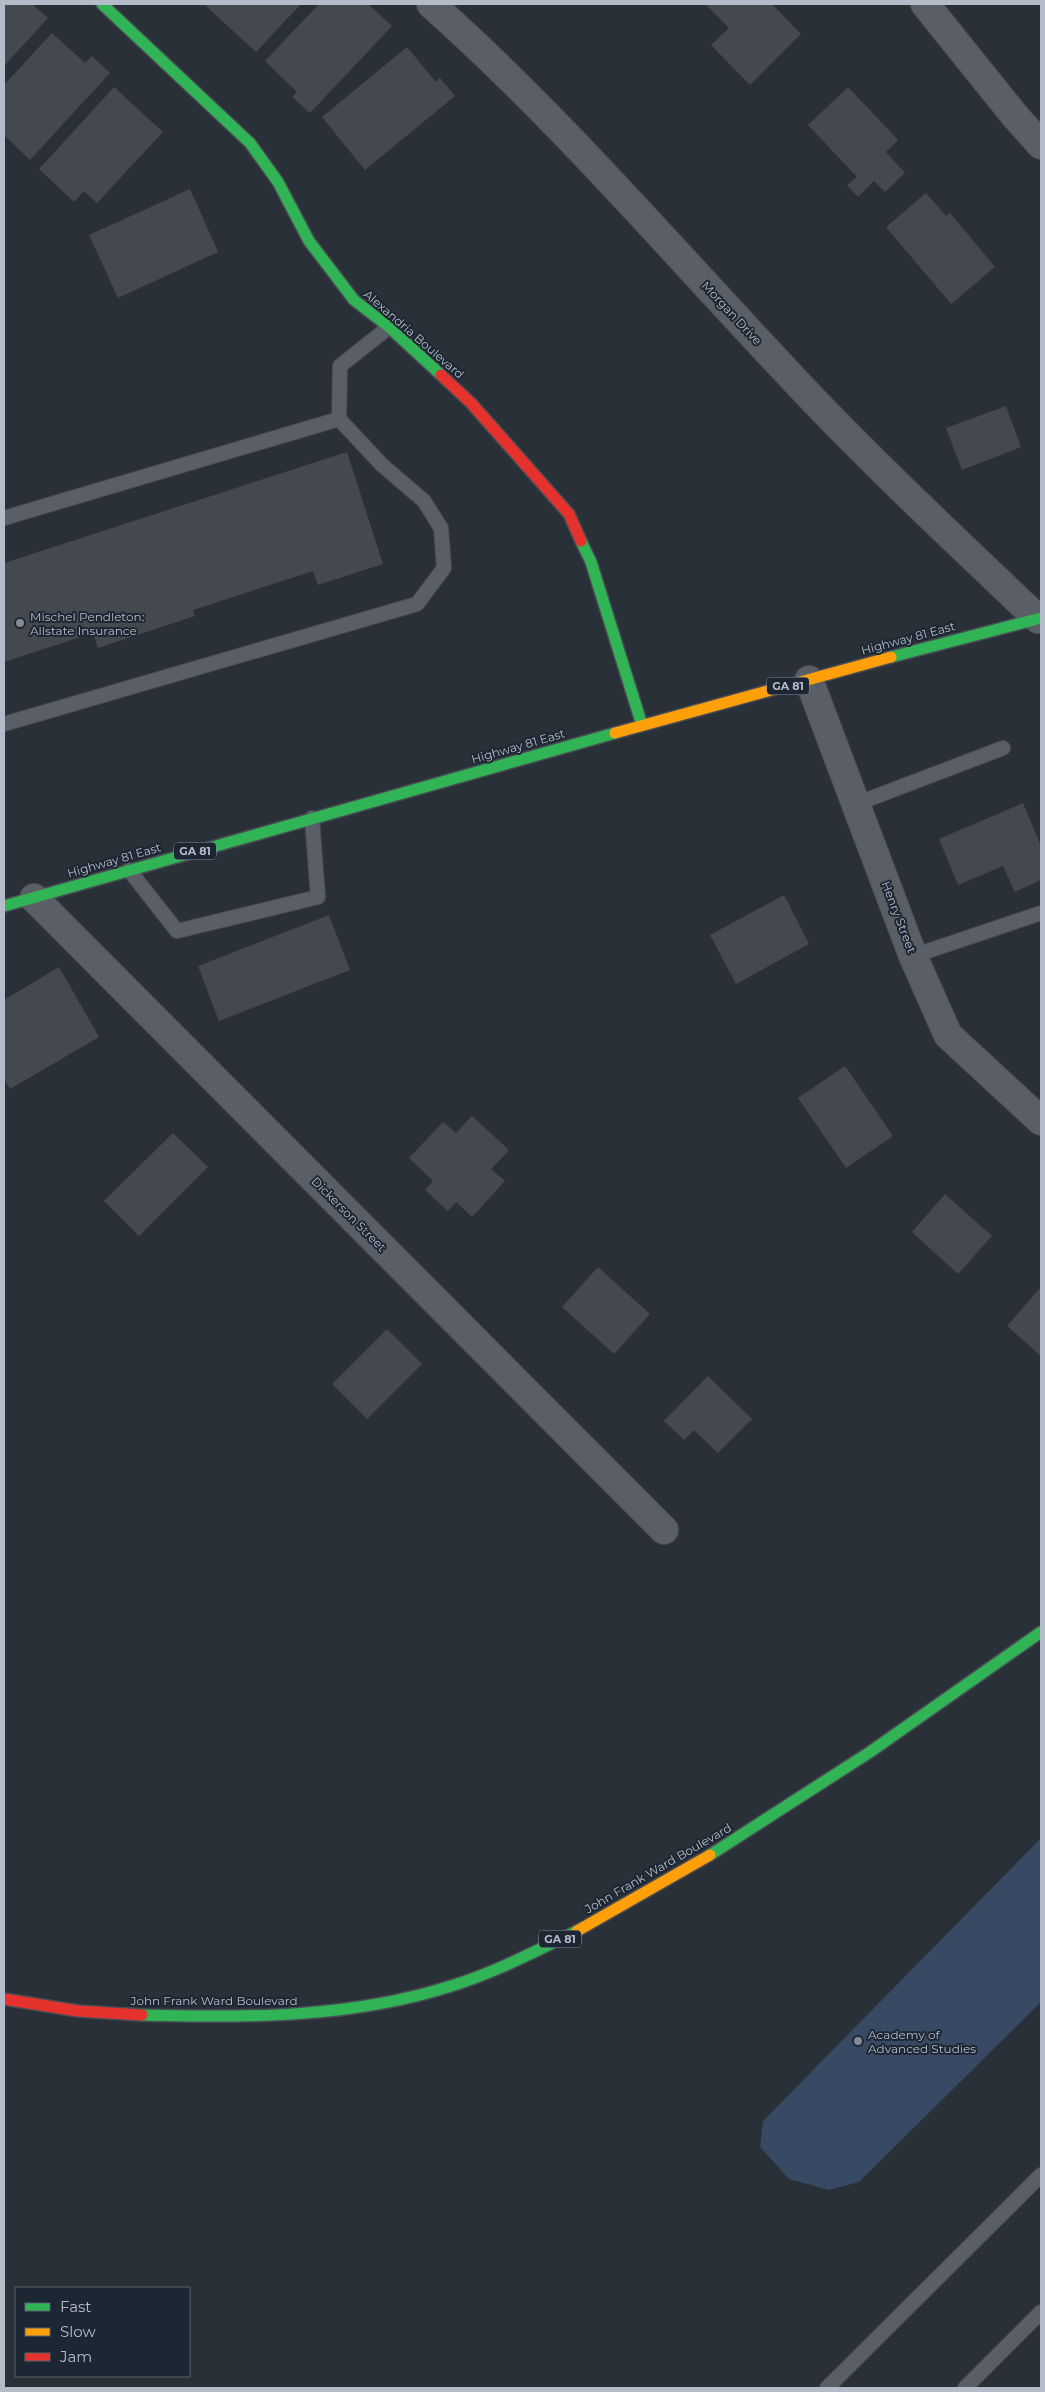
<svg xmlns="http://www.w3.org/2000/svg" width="1045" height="2392" font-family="Montserrat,sans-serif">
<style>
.water{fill:#384963}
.building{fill:#444950}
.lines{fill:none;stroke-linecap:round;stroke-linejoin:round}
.lane-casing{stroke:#484c53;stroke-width:16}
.street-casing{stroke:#484c53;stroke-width:30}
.fast-casing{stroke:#484c53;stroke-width:14}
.slow-casing{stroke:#484c53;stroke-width:14}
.jam-casing{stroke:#484c53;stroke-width:14}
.lane{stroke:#5a5e66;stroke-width:14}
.street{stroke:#5a5e66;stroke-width:28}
.fast{stroke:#30b455;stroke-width:11}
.slow{stroke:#ff9f0a;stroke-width:11}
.jam{stroke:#e5322d;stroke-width:11}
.poi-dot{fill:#848b96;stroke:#1d2633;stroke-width:2}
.labels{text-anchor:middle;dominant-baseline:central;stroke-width:4;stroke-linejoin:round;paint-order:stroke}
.shield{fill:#1d2633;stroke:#878f9c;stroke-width:1}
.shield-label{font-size:11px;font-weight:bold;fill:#b4bcc9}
.street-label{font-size:12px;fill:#b4bcc9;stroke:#1d2633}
.poi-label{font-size:12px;fill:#b4bcc9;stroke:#1d2633;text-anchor:start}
</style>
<rect width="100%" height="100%" fill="#2a3038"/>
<polygon class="water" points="1041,1838 1041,2002 859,2182 829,2190 789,2179 760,2147 763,2121"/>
<g class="building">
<polygon points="4,4 32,4 48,18 4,66"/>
<polygon points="208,4 301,4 256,52 206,6"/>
<polygon points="319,4 368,4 392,26 310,113 292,97 297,92 265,61"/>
<polygon points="705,4 772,4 801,34 750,85 711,45 729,28"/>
<polygon points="52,33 85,63 92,56 110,73 30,160 4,135 4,85"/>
<polygon points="407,47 436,82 440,78 455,96 365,170 322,117"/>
<polygon points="114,87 163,132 97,203 84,191 74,202 39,169"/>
<polygon points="848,87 898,140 886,152 905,173 885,192 874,181 858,197 847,185 857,177 808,125"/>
<polygon points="190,189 218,252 118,298 89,235"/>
<polygon points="926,193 946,216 950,213 995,267 951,304 886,227"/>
<polygon points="1006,406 1021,447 962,470 946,428"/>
<polygon points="347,452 383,564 318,585 313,571 193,610 195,616 98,648 93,633 4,662 4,563"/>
<polygon points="1023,803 1041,846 1041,880 1015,892 1003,866 958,885 939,839"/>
<polygon points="784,895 809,944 736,984 710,935"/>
<polygon points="329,915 350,970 219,1021 198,966"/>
<polygon points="59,967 99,1037 10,1089 4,1079 4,1000"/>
<polygon points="845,1066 893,1136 846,1168 798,1098"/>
<polygon points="472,1116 509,1150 491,1169 505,1181 472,1217 456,1202 448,1211 425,1190 433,1181 409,1158 443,1122 456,1133"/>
<polygon points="173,1133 208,1167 139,1236 104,1201"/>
<polygon points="945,1194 992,1236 958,1274 912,1232"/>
<polygon points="598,1267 650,1314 614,1354 562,1307"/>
<polygon points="1041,1287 1041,1356 1007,1326"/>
<polygon points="387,1329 422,1364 367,1419 332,1384"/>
<polygon points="708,1376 752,1419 718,1453 694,1430 684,1440 664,1421"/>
</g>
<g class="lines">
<g class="lane-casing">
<g id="lane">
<polyline points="4,518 339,419"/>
<polyline points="4,724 417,604 444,568 441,528 424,501 382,465 339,419 340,366 389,327"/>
<polyline points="856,804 1003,748"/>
<polyline points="129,870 177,931 318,897 312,818"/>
<polyline points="913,956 1041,913"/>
<polyline points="827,2388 1041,2175"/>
<polyline points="965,2388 1041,2312"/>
</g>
</g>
<g class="street-casing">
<g id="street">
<path d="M431,4C558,117 670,248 787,372C867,458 953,538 1038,619"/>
<polyline points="925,4 1015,116 1041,145"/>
<polyline points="809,680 913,956 948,1035 1041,1121"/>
<polyline points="34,898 664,1530"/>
</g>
</g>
<g class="fast-casing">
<g id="fast">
<polyline points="102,4 250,143 278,182 309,241 354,300 389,327 441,375"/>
<polyline points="581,541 591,562 642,725"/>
<polyline points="891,657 1041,618"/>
<polyline points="4,906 615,733"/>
<polyline points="710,1855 870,1752 1041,1632"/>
<path d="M142,2015C245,2018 352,2018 451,1986C494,1973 536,1951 577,1931"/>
</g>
</g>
<g class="slow-casing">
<g id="slow">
<polyline points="615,733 891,657"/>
<polyline points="577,1931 710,1855"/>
</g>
</g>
<g class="jam-casing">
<g id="jam">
<polyline points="441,375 471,403 569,514 581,541"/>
<polyline points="4,1999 78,2011 142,2015"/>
</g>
</g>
<use href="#lane" class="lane"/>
<use href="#street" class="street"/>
<use href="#fast" class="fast"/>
<use href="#slow" class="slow"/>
<use href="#jam" class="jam"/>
</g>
<g class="poi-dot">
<circle cx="20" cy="623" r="5"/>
<circle cx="858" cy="2041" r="5"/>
</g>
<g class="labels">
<g class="shield">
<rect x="767" y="677.5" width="42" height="17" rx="4"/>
<rect x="174" y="842.5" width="42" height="17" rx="4"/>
<rect x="539" y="1930.5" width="42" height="17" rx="4"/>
</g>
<g class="shield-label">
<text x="788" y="686">GA 81</text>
<text x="195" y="851">GA 81</text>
<text x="560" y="1939">GA 81</text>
</g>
<g class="street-label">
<text transform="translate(732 313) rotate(47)">Morgan Drive</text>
<text transform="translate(414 334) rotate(41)">Alexandria Boulevard</text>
<text transform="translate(908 638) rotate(-15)">Highway 81 East</text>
<text transform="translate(518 746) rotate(-16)">Highway 81 East</text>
<text transform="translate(114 860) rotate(-16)">Highway 81 East</text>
<text transform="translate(899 917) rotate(69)">Henry Street</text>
<text transform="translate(349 1214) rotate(45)">Dickerson Street</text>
<text transform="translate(658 1868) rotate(-30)">John Frank Ward Boulevard</text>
<text x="214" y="2000">John Frank Ward Boulevard</text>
</g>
<g class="poi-label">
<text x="30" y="616">Mischel Pendleton:<tspan x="30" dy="14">Allstate Insurance</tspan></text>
<text x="868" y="2034">Academy of<tspan x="868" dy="14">Advanced Studies</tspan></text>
</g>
</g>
<rect width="1045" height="2392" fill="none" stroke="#b4bcc9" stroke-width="10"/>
<rect x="15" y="2287" width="175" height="90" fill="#1d2633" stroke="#59626f"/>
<rect x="25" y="2303" width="25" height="8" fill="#30b455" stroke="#59626f"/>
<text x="60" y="2312" font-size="15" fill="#b4bcc9">Fast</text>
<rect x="25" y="2328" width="25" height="8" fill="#ff9f0a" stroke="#59626f"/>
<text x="60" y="2337" font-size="15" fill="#b4bcc9">Slow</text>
<rect x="25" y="2353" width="25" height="8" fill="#e5322d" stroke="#59626f"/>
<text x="60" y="2362" font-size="15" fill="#b4bcc9">Jam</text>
</svg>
